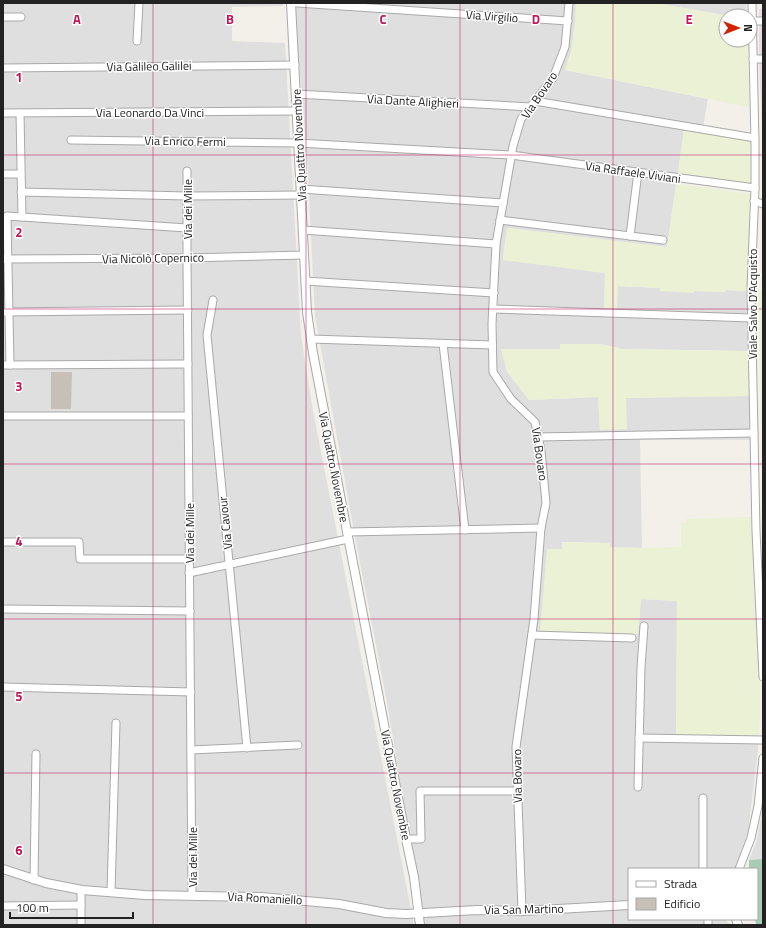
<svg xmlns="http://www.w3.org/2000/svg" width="766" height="928" font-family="'Titillium Web',sans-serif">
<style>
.residential{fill:#e0dfdf}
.industrial{fill:#ebdae5}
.farmland{fill:#eaf1d4}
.cemetery{fill:#a9ccb4}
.building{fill:#c7c0b7}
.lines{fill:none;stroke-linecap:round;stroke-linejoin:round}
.minor-casing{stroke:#a9a9a9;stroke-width:9}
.tertiary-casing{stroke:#a9a9a9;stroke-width:10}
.minor{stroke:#fff;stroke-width:7}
.tertiary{stroke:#fff;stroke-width:8}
.grid{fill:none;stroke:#c2185b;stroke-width:1;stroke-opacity:0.55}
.labels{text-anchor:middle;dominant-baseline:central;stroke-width:3;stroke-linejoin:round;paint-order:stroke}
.street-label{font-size:12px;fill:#222;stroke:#fff}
.grid-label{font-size:13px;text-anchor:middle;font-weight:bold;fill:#c2185b;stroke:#fff;stroke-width:3;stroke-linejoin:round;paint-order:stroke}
</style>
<rect width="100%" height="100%" fill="#f2f0e8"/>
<g class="residential">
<polygon points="3,3 283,3 283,6 232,7 232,41 285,43 301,336 313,411 377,737 414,925 3,925"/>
<polygon points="294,3 576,3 575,23 571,52 565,70 708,99 702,133 684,130 667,247 507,228 503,259 605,273 604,310 618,286 660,288 660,291 694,291 725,292 725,290 747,291 748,351 621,349 615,347 599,344 561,344 560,349 502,349 529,400 598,397 600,430 625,398 749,396 750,440 640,440 642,548 610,547 609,543 562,542 562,549 638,634 641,599 677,601 676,735 759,736 758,751 748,832 739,860 734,869 629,869 629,919 724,919 731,925 425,925 413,853 403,797 386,697 355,537 315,316 307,157"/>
<polygon points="654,3 746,3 747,16 730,16"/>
<polygon points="763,808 763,859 749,860 756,843"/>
</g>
<polygon class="industrial" points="759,9 763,9 763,146 759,64"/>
<g class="farmland">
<polygon points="576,3 654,3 730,16 726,16 726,40 747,40 749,107 565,70 571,52 575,23"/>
<polygon points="684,130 749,141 752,143 752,183 678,174"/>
<polygon points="676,184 752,194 747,291 726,290 725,292 694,291 694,293 660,291 660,288 618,286 617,311 604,310 605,273 503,260 507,228 667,247"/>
<polygon points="758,289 763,290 763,423 761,423"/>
<polygon points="560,344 599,344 615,347 621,349 748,351 749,396 626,398 627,429 600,430 598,397 529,400 507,372 501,349 560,349"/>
<polygon points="751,517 751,522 753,522 754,590 760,678 759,736 676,735 677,601 641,599 638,634 540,631 547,549 562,549 562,542 609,543 610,547 642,548 681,547 681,523 687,523 686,519"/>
</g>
<polygon class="cemetery" points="763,859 763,925 756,925 755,919 757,919 757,869 749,869 749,860"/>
<polygon class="building" points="51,372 72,372 71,409 51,409"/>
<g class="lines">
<g class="minor-casing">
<g id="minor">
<polyline points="297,3 568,21"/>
<polyline points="752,3 755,143 755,188 751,288 756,531 763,677"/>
<polyline points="3,17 21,17"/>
<polyline points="752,21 763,21"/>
<polyline points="137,41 139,3"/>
<polyline points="753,59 763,59"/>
<polyline points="3,68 295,65"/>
<polyline points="296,94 531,107"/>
<polyline points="535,101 755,138"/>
<polyline points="3,113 297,111"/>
<polyline points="20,113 22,217"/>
<polyline points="71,140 298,143 511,155 755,188"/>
<polyline points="187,171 187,258 192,895"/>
<polyline points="3,174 20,174"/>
<polyline points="301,189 503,203"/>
<polyline points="21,192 187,196 301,195"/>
<polyline points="754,201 763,204"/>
<polyline points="500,220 663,240"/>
<polyline points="303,230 496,244"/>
<polyline points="630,236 638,172"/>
<polyline points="3,259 187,258 304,255"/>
<polyline points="305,281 494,293"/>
<polyline points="213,300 207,335 247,748"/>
<polyline points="493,309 751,318"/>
<polyline points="3,312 188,310"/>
<polyline points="311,339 492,345"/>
<polyline points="443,344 465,530"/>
<polyline points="3,365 188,364"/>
<polyline points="10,365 7,216 187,228"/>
<polyline points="3,416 188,416"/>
<polyline points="538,437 754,433"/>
<polyline points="347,532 541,528"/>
<polyline points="3,542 79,542 80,559 189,559"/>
<polyline points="189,573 348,539"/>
<polyline points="3,609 190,611"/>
<polyline points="532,635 632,638"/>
<polyline points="3,687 191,692"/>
<polyline points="639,738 763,740"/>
<polyline points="191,750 298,745"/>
<polyline points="638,787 641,667 644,626"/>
<polyline points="406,839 421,839 420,791 517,791"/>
<polyline points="703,869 703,798"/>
<polyline points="739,869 751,838 758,806 763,758"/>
<polyline points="34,880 36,754"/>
<polyline points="111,892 116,723"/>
<polyline points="3,906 81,905"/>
<polyline points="522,911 516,747 534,619 541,528 546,503 541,451 535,422 511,399 493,372 492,324 496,244 513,146 521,119 553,78 565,47 569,3"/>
<polyline points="708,919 708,925"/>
<polyline points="81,925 81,890"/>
</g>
</g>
<g class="tertiary-casing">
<g id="tertiary">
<polyline points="291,3 307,312 313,353 336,474 406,839 414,877 420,925"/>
<polyline points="3,869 46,883 82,890 145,895 261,897 339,904 386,913 406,914 477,910 522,911 629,905"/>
<polyline points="736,919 738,925"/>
</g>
</g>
<use href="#minor" class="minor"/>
<use href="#tertiary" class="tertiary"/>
</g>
<path class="grid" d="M153,3V925M306,3V925M460,3V925M613,3V925M3,155H763M3,309H763M3,464H763M3,619H763M3,773H763"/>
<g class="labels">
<g class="street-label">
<text transform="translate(492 16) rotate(4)">Via Virgilio</text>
<text transform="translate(149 66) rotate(-1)">Via Galileo Galilei</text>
<text transform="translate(539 95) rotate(-56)">Via Bovaro</text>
<text transform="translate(413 101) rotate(3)">Via Dante Alighieri</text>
<text x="150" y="112">Via Leonardo Da Vinci</text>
<text transform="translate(185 141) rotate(1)">Via Enrico Fermi</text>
<text transform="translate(299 145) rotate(-93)">Via Quattro Novembre</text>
<text transform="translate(633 172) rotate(8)">Via Raffaele Viviani</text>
<text transform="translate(187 209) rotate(-90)">Via dei Mille</text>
<text transform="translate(153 258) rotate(-1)">Via Nicolò Copernico</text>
<text transform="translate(752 304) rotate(-90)">Viale Salvo D'Acquisto</text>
<text transform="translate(540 454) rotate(82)">Via Bovaro</text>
<text transform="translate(334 467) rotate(79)">Via Quattro Novembre</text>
<text transform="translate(225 523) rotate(-96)">Via Cavour</text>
<text transform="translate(189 533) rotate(-90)">Via dei Mille</text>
<text transform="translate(517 776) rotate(-91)">Via Bovaro</text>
<text transform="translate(396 785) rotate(79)">Via Quattro Novembre</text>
<text transform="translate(192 857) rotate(-90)">Via dei Mille</text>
<text transform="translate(265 898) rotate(3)">Via Romaniello</text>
<text transform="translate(524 909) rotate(-1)">Via San Martino</text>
</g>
</g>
<g class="grid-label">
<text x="77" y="24">A</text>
<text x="230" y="24">B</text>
<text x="383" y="24">C</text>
<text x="536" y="24">D</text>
<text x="689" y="24">E</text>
<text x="19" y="82">1</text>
<text x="19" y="237">2</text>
<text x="19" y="391">3</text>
<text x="19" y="546">4</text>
<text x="19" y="701">5</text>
<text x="19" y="855">6</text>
</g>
<rect width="766" height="928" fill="none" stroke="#222222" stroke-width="8"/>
<rect x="628" y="868" width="130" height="52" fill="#ffffff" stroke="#a7a7a7"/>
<rect x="636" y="881" width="20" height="6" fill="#ffffff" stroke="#a7a7a7"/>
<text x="664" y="888" font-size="12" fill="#222222">Strada</text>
<rect x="636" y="898" width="20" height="12" fill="#c7c0b7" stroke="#a7a7a7"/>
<text x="664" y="908" font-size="12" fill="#222222">Edificio</text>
<g transform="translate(738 28) rotate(90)"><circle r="19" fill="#ffffff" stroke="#a7a7a7"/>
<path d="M0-3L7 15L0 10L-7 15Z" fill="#d42100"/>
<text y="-6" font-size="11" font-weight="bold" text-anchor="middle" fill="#222222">N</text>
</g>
<path d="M10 912v6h123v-6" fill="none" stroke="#222222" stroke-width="2"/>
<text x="16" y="912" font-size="12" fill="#222222" stroke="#ffffff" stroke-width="3" paint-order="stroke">100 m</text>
</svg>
